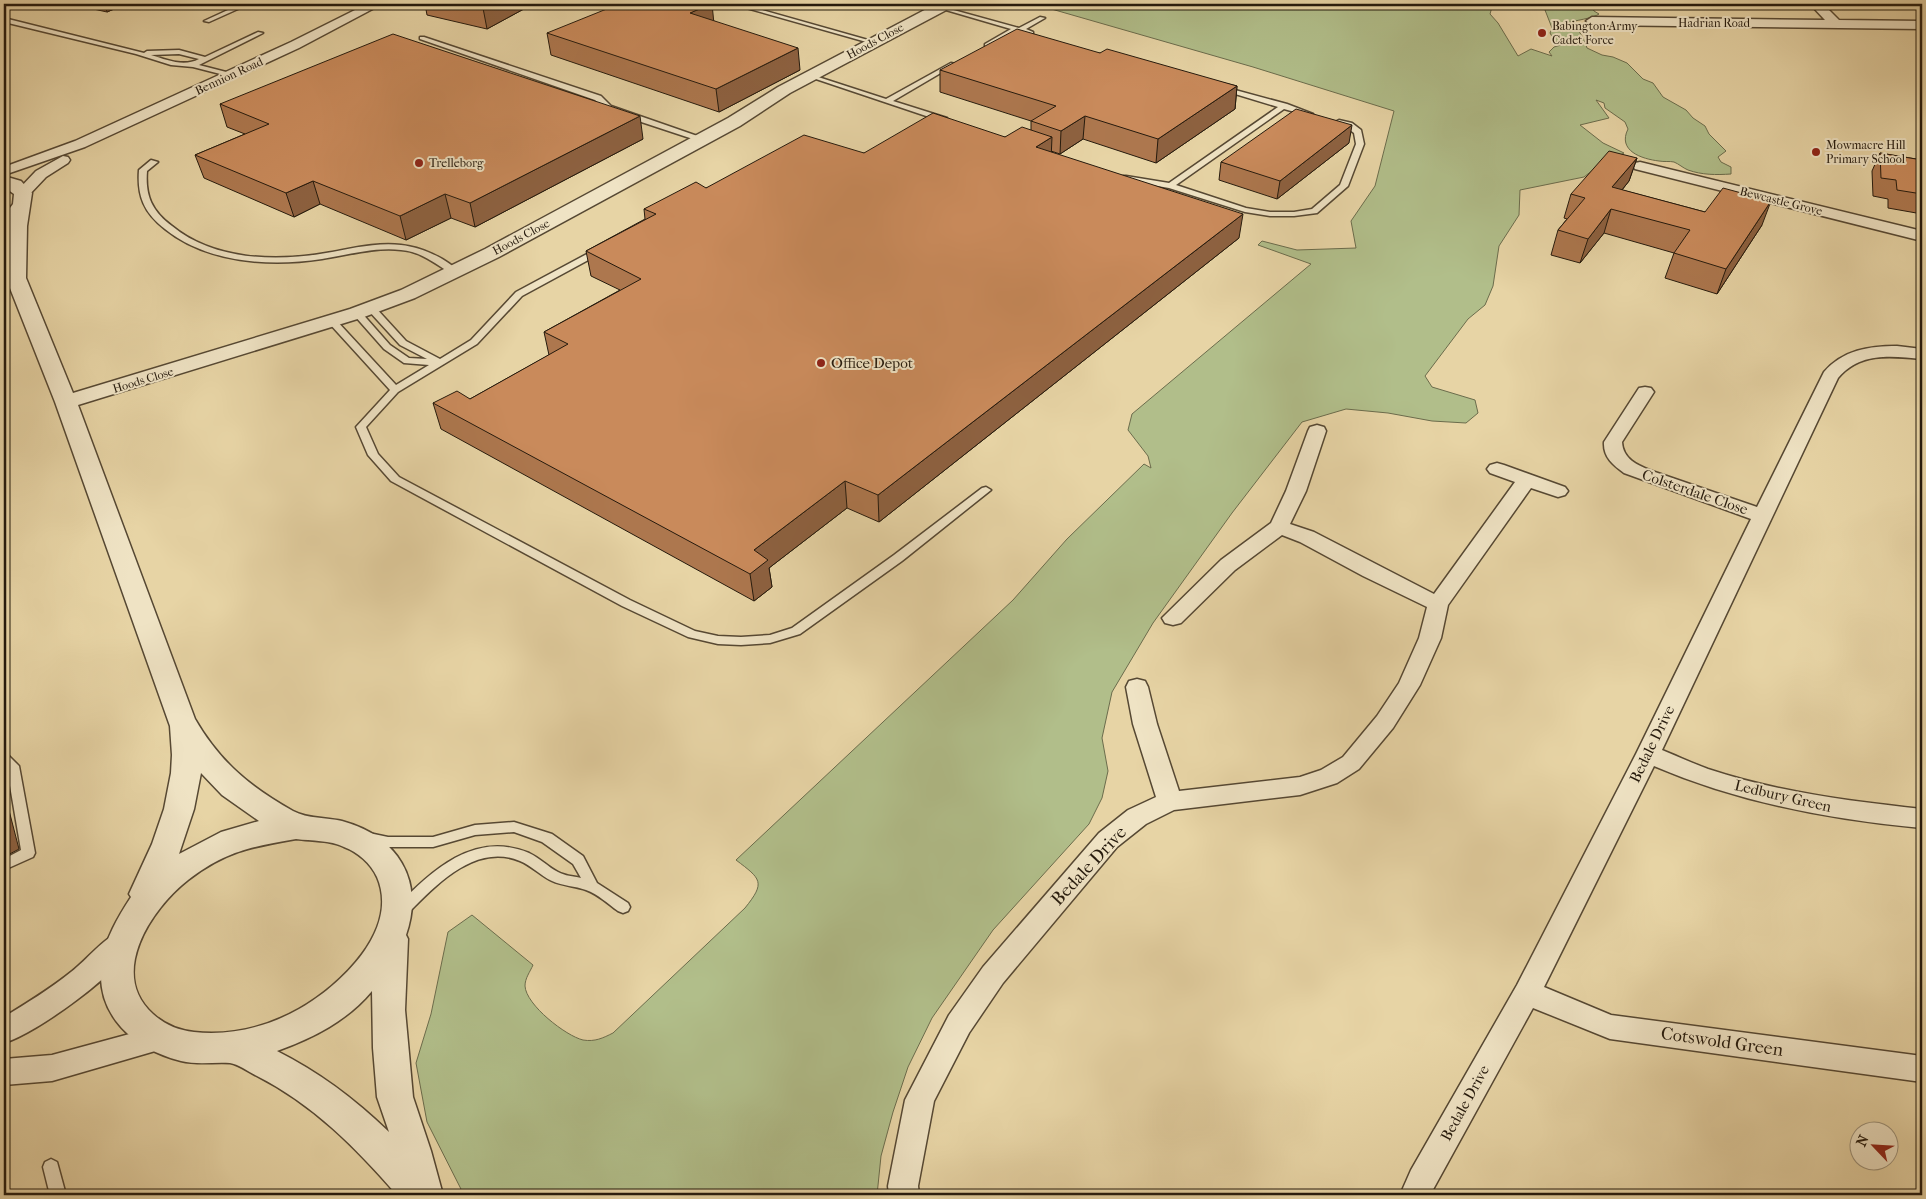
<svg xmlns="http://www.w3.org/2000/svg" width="1926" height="1199" font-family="'IM FELL French Canon',serif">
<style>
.green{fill:#b1be8a;stroke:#6b6c4c}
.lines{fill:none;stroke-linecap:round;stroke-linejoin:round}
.service-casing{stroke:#564833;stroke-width:3}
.minor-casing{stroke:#564833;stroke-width:3}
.tertiary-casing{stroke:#564833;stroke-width:3}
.service{fill:#efe3c4;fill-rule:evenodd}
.minor{fill:#efe3c4;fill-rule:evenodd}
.tertiary{fill:#efe3c4;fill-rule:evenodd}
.wall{fill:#ad774e;stroke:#251a0d}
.shaded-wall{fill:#8d6140;stroke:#251a0d}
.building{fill:#c98a5b;stroke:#251a0d}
.poi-dot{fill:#8f2418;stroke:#efe3c4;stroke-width:2}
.labels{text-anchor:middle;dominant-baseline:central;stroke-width:4;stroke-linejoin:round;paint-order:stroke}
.far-street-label{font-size:12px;fill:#251a0d;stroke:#efe3c4}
.far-poi-label{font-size:12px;fill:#251a0d;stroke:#efe3c4;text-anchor:start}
.poi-label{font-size:15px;fill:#251a0d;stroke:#efe3c4;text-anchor:start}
.street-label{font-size:15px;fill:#251a0d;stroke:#efe3c4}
.near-street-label{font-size:18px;fill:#251a0d;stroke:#efe3c4}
</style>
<rect width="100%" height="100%" fill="#e7d4a5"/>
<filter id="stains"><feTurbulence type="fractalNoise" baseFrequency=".004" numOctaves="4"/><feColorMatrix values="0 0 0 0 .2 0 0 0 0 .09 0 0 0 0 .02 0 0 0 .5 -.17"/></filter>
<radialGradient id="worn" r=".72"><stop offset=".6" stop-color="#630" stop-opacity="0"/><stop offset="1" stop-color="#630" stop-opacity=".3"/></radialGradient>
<path class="green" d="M1034,4H1499L1492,7L1490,14L1498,23L1518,56L1531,49L1552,56L1549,52L1554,47L1561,45L1554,40L1550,33L1552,28L1545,10L1548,4H1591L1594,11L1599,14C1594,18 1573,21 1566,23C1578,26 1583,36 1587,48L1602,55L1613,57L1627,63L1643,79L1653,83L1663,97L1686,110L1693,118L1705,126L1709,134L1726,151L1718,157L1721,162L1731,167V174C1716,175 1702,175 1688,170C1683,168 1679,164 1674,162C1670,161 1664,162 1659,161C1642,159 1617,151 1628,129L1625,122L1605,108L1604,103L1596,100L1609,118L1580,125L1603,143L1624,153L1593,170L1584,177L1520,190L1519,215L1499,246L1493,286L1485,305L1468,319L1425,376L1432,387L1475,400L1478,413L1466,423L1432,421L1388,413L1346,409L1302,422L1232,513L1153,623L1112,692L1102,738L1108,771L1102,798L1089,824L993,930L932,1018L908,1067L893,1112L881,1156L877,1195H464L427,1122L416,1063L431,1014L448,932L472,915L533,965C530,972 525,978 525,986C526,1005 566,1036 583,1040C595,1042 603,1038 613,1033L745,908C766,882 761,879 736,860L1013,600L1067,539L1144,464L1151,468L1148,456L1128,430L1132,414L1311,264L1258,245L1262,241L1297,250L1356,248L1351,221L1375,186L1394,111L1253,67Z"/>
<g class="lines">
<g class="service-casing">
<g id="service">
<polygon points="241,4 249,4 209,22 204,21"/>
<polygon points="732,4 741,4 875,42 870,43"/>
<polygon points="939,6 1019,28 1040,17 1045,18 1026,29 1033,32 1033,34 1017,31 987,47 985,46 985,44 1011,29 939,8"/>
<path d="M4,18L144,53L147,51L179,50L205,57L258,32L263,33L199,65L234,74V76L232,77L193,67L171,65L136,54L4,22ZM179,54L199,59C184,67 167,60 151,55Z"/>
<polygon points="420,37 424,37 601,96 611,106 706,139 699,141 605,110 595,100 420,39"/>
<polygon points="951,63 956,64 893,101 947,118 947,122 944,122 807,76 812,75 886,99"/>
<path d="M1224,87L1287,104L1313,114L1309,116L1284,109L1176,185L1246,208L1270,212H1294L1312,209L1340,185L1356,144L1354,133C1348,128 1341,126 1335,122L1339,120L1352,123L1361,130L1364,144L1348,186L1317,213L1294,216H1270L1245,212L1169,188L1123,180V176H1126L1169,183L1278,107L1222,90V88Z"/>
<path d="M151,160L158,162L147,171C145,196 152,211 172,226C213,260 275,262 326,253C350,249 376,242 401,245C421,247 446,258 459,272L455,275L452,274C436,264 420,251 401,250C374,247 348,255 322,259C270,267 207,263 165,229C144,213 137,196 139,170Z"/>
<polygon points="600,247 604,250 603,252 522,296 477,344 398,392 366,427 378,454 399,477 630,600 695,631 718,636 741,637 770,635 792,628 894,555 982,488 986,487 991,490 902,561 800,634 770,643 741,645 718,644 688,637 622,606 391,481 368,455 356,427 390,390 329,323 329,319 335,319 396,385 429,365 404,363 384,349 354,315 354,311 360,311 390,345 409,358 427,359 400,345 368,310 368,306 374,306 406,341 440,359 471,340 516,292"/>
<polygon points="4,753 8,755 19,766 35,853 33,857 4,870 4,859 21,850 7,768 4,765"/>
<path d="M514,822L552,834L583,856L597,883L628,903L630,907L628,911L623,913L618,911C608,904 598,894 586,890C575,886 563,886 552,881C541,876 532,866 520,861C475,842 435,886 406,915L401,917L396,915L394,911L396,907C432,871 474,830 529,853C540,858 548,867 558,872C565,876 573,876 581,878L573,864L542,842L514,832L475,835L433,847H388L364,842L362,838L364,834L369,833L388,837H433L475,825Z"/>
<polygon points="51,1159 57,1162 66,1195 50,1195 43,1167 45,1162"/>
</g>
</g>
<g class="minor-casing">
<g id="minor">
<polygon points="367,4 382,4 299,48 85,147 4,175 4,167 75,141 291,42"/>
<polygon points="1810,4 1823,4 1839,20 1922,21 1922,29 1592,25 1586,21 1592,17 1825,20"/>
<polygon points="63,156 68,157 70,160 68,163 46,177 28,196 18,196 16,193 18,190 36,171"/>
<polygon points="1640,162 1922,231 1922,241 1635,169 1633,166 1635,163"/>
<path d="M1897,346L1922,349V359C1891,356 1860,352 1838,378L1662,750C1677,756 1692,763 1708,769C1777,792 1850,801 1922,809V828C1831,820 1738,802 1654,766L1544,987L1611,1015L1922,1056V1082L1610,1039L1533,1008L1430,1195H1400L1411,1170L1517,985L1636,754L1751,519L1624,473C1613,465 1603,457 1604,442L1639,388L1645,387L1651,388L1654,392L1622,442C1623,459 1637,465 1652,471L1757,507L1824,372C1843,350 1869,346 1897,346Z"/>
<polygon points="1317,425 1324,427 1326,431 1306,491 1290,524 1314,532 1434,594 1515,482 1490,473 1487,469 1490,465 1497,463 1504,465 1565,487 1568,491 1565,495 1558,497 1531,488 1448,605 1441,638 1420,685 1393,728 1359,769 1337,783 1300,795 1174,810 1146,824 1117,847 1003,983 969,1033 934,1101 918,1186 919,1195 889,1195 888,1186 905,1100 949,1015 983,967 1099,833 1128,810 1156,797 1133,724 1126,687 1129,681 1137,679 1145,681 1148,687 1157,724 1179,791 1300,777 1321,770 1343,757 1377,716 1399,683 1419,638 1427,607 1363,576 1300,542 1282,535 1235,570 1181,623 1173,625 1165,623 1162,618 1221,560 1271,523 1286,491 1308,431 1310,427"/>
<path d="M122,931L131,934L135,942C120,973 37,1033 4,1043V1017C27,1003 50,989 71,972C87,960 104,937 122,931Z"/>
<polygon points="159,1026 169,1029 173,1038 169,1047 52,1081 4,1085 4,1059 52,1055"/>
</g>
</g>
<g class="tertiary-casing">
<path id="tertiary" d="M936,4H954L952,7L790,93L740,126L499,257L415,298L364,317L78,405L195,719C220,762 250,787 293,811C308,819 326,817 342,821C397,836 425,880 406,935L408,939L405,1010L413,1097L431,1151L443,1195H397C356,1148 314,1105 257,1076C249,1072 238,1064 230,1063C213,1062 197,1065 181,1061C134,1049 94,1015 102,962C105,939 118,917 131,897L129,894L152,844L164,809L171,773L172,755L170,726L55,402L6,278L9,221L4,216L13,204L14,194L4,187V176L21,181L32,193L27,226L26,278L73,393L350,309L401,290L485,249L728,118L778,87ZM201,773L222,795L259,821L221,832L179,854L194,809ZM296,839C312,841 330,840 344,847C358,852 371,864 377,877C400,930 340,986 299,1009C267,1027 231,1036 194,1032C178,1030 165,1025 153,1014C108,974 151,909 188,880C226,851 251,847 296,839ZM372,991L373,1048L377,1097L389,1132C355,1099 319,1072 277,1051C313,1038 347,1021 372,991Z"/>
</g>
<use href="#service" class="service"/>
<use href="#minor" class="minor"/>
<use href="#tertiary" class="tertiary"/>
</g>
<g class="wall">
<polygon points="4,4 37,4 24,9"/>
<polygon points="71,4 126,4 107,12"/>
<polygon points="425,4 533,4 487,29 427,15"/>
<polygon points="887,4 929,4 922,9"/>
<polygon points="714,21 800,70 719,112 551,55 547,33"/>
<polygon points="1100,53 1237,86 1235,109 1156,163 1083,139 1060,154 1051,151 1051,152 1239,238 879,522 847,508 769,568 772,587 754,601 441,429 433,403 470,399 549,355 544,332 620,290 591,276 586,251 645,219 644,209 706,188 864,153 1005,137 1031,130 1031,121 940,92 940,70"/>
<polygon points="220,104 643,139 475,227 451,218 406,240 320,204 294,217 204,178 195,155 245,134 227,127"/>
<polygon points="1349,143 1277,199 1219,180 1221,162"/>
<polygon points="1880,153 1922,160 1922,214 1888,208 1888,199 1873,196 1872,171"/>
<polygon points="1637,158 1629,181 1622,190 1705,212 1762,225 1717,294 1665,278 1674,253 1604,233 1580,263 1551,255 1558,230 1567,219 1564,218 1571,194"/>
</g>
<g class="shaded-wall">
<polygon points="4,4 10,4 11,6 4,9"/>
<polygon points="22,4 37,4 24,9"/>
<polygon points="104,4 126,4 107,12"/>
<polygon points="491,4 533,4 487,29 483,8"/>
<polygon points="711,4 712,4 714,24 690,13"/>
<polygon points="921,4 929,4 922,9"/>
<polygon points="798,48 800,70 719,112 716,89"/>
<polygon points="1237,86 1235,109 1156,163 1158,139"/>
<polygon points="640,116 643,139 475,227 470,203"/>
<polygon points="1085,116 1083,139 1060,154 1061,131"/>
<polygon points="1352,125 1349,143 1277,199 1280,181"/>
<polygon points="1052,137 1051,160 1036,147"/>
<polygon points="1637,158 1629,181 1605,211 1612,187"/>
<polygon points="313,181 320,204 294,217 286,193"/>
<polygon points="445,194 451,218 406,240 400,216"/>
<polygon points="1771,201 1762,225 1717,294 1726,269"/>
<polygon points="1611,209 1604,233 1580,263 1588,239"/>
<polygon points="1243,214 1239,238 879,522 878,495"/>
<polygon points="845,481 847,508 769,568 772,587 754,601 750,574 754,550"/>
<polygon points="4,791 19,849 4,857"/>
</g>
<g class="building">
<polygon points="464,4 491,4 483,8"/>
<polygon points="619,4 711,4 690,13 798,48 716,89 547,33"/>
<polygon points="1017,29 1100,53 1107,49 1237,86 1158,139 1085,116 1061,131 1031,121 1056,106 940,70"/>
<polygon points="393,34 640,116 470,203 445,194 400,216 313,181 286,193 195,155 269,124 220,104"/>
<polygon points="1296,109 1352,125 1280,181 1221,162"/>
<polygon points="933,113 1005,137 1022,127 1052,137 1036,147 1243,214 878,495 845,481 754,550 768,560 750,574 433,403 457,391 470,399 568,344 544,332 641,279 586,251 656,214 644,209 696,182 706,188 804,135 864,153"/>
<polygon points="1609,151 1637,158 1612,187 1705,212 1723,188 1771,201 1726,269 1674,253 1690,230 1611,209 1588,239 1558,230 1585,198 1571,194"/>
<polygon points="1880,153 1922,160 1922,194 1897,190 1896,180 1881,178"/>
</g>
<g class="poi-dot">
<circle cx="1542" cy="33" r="5"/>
<circle cx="1816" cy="152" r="5"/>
<circle cx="419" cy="163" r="5"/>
<circle cx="821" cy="363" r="5"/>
</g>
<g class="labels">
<g class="far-street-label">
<text x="1714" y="23">Hadrian Road</text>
<text transform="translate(875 41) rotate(-28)">Hoods Close</text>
<text transform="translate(229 76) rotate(-25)">Bennion Road</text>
<text transform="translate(1781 201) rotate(14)">Bewcastle Grove</text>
<text transform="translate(521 237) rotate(-28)">Hoods Close</text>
<text transform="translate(143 380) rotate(-17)">Hoods Close</text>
</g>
<g class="far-poi-label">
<text x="1552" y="26">Babington Army<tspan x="1552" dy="14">Cadet Force</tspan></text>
<text x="1826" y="145">Mowmacre Hill<tspan x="1826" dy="14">Primary School</tspan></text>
<text x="429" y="163">Trelleborg</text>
</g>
<g class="poi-label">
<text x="831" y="363">Office Depot</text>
</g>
<g class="street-label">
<text transform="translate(1695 492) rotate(19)">Colsterdale Close</text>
<text transform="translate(1652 744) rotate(-64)">Bedale Drive</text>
<text transform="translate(1783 796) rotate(13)">Ledbury Green</text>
<text transform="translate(1465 1103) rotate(-61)">Bedale Drive</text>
</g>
<g class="near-street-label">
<text transform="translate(1089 866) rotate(-47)">Bedale Drive</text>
<text transform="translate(1722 1042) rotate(8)">Cotswold Green</text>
</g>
</g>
<rect width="1926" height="1199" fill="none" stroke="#e7d4a5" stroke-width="20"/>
<rect x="5" y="5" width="1916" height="1189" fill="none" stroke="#251a0d" stroke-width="2.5"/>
<rect x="10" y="10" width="1906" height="1179" fill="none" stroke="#251a0d"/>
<g transform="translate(1874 1146) rotate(295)"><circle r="24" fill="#efe3c4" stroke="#9e937b"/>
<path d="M0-4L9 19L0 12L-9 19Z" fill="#8f2418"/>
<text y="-8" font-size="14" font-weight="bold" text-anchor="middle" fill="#251a0d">N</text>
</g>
<rect width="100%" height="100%" filter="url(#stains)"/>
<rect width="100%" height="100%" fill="url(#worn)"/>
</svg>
